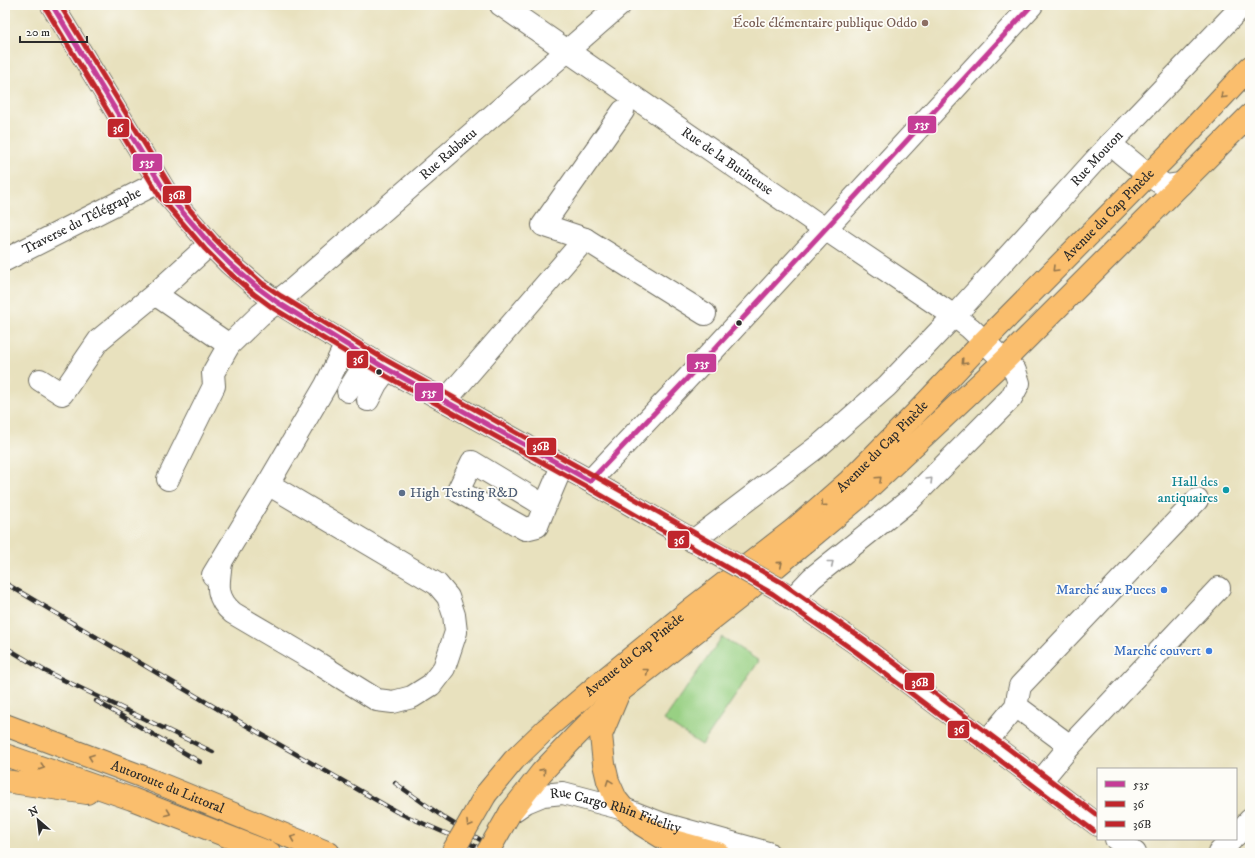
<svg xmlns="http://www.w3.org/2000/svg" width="1255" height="858" font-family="'IM FELL DW Pica',serif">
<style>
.pitch{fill:#98d083;stroke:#627e57}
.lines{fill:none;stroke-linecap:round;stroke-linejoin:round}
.minor-casing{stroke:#6d6b5e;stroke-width:24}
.major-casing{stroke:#6d6b5e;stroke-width:24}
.highway-casing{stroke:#6d6b5e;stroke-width:24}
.minor{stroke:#fff;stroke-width:22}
.major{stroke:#fabe6d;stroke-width:22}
.highway{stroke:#fabe6d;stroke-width:22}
.rail-casing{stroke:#2b2b2b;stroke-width:4.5}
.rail{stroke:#fdfcf7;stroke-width:3;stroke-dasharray:9;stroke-linecap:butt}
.minor-bridge-casing{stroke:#6d6b5e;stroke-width:24;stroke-linecap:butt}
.major-bridge-casing{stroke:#6d6b5e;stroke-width:24;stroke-linecap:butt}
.minor-bridge{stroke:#fff;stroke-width:22}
.major-bridge{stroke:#fabe6d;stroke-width:22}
.bus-1-casing{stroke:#fdfcf7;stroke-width:8}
.bus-2-casing{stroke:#fdfcf7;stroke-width:8}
.bus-3-casing{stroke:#fdfcf7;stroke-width:8}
.bus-1{stroke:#c53d96;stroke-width:5}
.bus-2{stroke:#c0262c;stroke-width:5}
.bus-3{stroke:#c0262c;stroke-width:5}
.oneway{stroke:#92744c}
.oneway2{stroke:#a0a0a0}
.education-dot{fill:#8d6e63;stroke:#fdfcf7;stroke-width:1.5}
.bus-dot{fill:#2b2b2b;stroke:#fdfcf7;stroke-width:1.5}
.culture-dot{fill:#0f9aa8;stroke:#fdfcf7;stroke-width:1.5}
.service-dot{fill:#5c6f8a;stroke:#fdfcf7;stroke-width:1.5}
.shop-dot{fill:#3f7fe0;stroke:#fdfcf7;stroke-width:1.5}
.labels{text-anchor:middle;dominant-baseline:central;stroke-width:3.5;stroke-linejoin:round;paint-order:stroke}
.education-label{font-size:14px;fill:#785e54;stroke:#fdfcf7;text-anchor:end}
.street-label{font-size:14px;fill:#2b2b2b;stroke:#fdfcf7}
.culture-label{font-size:14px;fill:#0d838f;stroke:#fdfcf7;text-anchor:end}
.service-label{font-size:14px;fill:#4e5e75;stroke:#fdfcf7;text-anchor:start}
.shop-label{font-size:14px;fill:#366cbe;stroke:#fdfcf7;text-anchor:end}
.line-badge{stroke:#fdfcf7;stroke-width:1.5}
.badge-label{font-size:11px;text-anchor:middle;font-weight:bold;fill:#fff}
</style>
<rect width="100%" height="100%" fill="#fdfcf7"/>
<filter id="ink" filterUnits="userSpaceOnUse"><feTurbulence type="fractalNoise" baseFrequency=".025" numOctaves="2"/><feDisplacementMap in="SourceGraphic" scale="8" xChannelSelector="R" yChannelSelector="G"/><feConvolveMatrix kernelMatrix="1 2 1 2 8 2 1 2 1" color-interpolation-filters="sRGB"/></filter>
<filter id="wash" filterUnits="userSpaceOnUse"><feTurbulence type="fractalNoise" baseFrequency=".012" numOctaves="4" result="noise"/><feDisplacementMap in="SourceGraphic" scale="16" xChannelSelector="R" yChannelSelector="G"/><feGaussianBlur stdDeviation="0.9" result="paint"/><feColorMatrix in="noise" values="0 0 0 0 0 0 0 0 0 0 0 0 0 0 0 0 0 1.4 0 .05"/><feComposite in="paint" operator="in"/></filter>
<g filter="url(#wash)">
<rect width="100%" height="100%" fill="#e8e1be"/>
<polygon class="pitch" points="722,637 759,661 702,745 664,720"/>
</g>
<g filter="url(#ink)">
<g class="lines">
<g class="minor-casing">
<g id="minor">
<polyline points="52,5 166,193 210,244 230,264 258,288 277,302 380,365 590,481 706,548"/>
<path id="s1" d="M501,5L825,229L954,316L970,328L1015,371L1019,383L1011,398L911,499L812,578L792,599"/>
<polyline points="1110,144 1148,175 1166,186 1181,184"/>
<polyline points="585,239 543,225 623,111"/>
<path id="s2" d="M5,260L159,182"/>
<polyline points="155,294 229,345"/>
<polyline points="40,380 62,394 99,340 155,294 210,244"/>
<polyline points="348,391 369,358"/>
<polyline points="368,400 376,384 387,369"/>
<polyline points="445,401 585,239 705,314"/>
<path id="s3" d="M168,479L214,386L213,373L229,345L260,315L293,289L620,5"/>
<polyline points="590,481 697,368 1032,5"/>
<polyline points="545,506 537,526 525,529 458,491 472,462 545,506 562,466"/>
<path id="s4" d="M693,541L821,444L887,386L954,316L1110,144L1243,5"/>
<path d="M221,563C218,584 215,598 233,613L308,657L377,700L393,702L412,697L431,685L444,668L456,632L454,615L448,597L437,584L268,484L326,385L346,344"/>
<polyline points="213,575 268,484"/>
<polyline points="781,591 860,646 1098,825"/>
<polyline points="1016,706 1070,746 1219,588"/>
<polyline points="987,741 1016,706 1020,686 1197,500"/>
<polyline points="1040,782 1070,746"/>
<path id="s5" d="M510,813L526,802L543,795L563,793L624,809L660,823L768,853"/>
<polyline points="1236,835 1250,820"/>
<polyline points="1116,839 1135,853"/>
<polyline points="1219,853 1232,839"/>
</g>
</g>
<g class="major-casing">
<g id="major">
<path id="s6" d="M486,794L514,760L546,729L595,687L691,609L793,530L849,481L917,412L984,341L1172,151L1250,67"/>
<polyline points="510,813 541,773 574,738 619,692 740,597 857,499 1004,361 1250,115"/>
</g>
</g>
<g class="highway-casing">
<g id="highway">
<polyline points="619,692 601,735 604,764 608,781 616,799 624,809 642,825 663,838 718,853"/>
<path id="s7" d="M5,725L141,776L329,853"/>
<polyline points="5,755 132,799 270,853"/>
<polyline points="5,781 87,793"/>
</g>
</g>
<use href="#minor" class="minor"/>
<use href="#major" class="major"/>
<use href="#highway" class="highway"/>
<g class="rail-casing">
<g id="rail">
<polyline points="5,583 228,715 397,812 491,853"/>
<polyline points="5,647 45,671 213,752"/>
<polyline points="96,701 200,762"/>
<polyline points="395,783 446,819 502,853"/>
</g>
</g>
<use href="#rail" class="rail"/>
<g class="minor-bridge-casing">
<polyline id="minor-bridge" points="706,548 777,588"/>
</g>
<g class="major-bridge-casing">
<g id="major-bridge">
<polyline points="452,853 486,794"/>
<polyline points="487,853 510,813"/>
</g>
</g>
<use href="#minor-bridge" class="minor-bridge"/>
<use href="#major-bridge" class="major-bridge"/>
<g class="bus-1-casing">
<g id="bus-1">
<polyline points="52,5 166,193 210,244 230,264 258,288 277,302 380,365 590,481"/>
<polyline points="590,481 697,368 1032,5"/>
</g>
</g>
<g class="bus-2-casing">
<polyline id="bus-2" points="46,9 160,197 205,249 225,269 254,294 273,308 377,371 587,487 773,594 856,652 1094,831"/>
</g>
<g class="bus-3-casing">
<polyline id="bus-3" points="60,5 172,189 215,239 235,259 262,283 281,296 384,359 593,475 781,582 864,640 1098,816"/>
</g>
<use href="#bus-1" class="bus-1"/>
<use href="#bus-2" class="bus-2"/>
<use href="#bus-3" class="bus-3"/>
</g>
<defs><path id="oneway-chevron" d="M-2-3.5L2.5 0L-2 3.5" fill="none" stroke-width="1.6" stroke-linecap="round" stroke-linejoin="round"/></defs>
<g class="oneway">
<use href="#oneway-chevron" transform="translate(1223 96) rotate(133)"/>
<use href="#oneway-chevron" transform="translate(1055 269) rotate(135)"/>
<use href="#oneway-chevron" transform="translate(964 362) rotate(133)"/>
<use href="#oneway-chevron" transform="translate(879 479) rotate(-43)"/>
<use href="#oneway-chevron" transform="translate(823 504) rotate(139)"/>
<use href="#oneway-chevron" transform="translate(780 564) rotate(-40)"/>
<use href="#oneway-chevron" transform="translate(646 671) rotate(-38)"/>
<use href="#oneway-chevron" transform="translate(91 757) rotate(-160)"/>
<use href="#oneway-chevron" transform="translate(42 767) rotate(19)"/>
<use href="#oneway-chevron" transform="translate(543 771) rotate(-48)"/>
<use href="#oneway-chevron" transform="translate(609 782) rotate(-110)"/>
<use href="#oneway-chevron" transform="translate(168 813) rotate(21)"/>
<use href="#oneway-chevron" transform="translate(469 824) rotate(120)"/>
<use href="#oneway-chevron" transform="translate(293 838) rotate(-158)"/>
</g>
<g class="oneway2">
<use href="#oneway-chevron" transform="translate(930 480) rotate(-45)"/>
<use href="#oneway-chevron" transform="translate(831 563) rotate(-39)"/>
</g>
</g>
<circle class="education-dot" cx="925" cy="23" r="4"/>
<g class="bus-dot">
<circle cx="739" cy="323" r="3.5"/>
<circle cx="379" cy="372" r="3.5"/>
</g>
<circle class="culture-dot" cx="1226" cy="490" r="4"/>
<circle class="service-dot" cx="402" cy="493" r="4"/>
<g class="shop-dot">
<circle cx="1164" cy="590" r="4"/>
<circle cx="1209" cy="651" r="4"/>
</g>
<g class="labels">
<g class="education-label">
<text x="917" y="23">École élémentaire publique Oddo</text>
</g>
<g class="street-label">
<text stroke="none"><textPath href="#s3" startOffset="440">Rue Rabbatu</textPath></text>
<text stroke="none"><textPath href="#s4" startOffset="558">Rue Mouton</textPath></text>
<text stroke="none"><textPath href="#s1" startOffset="275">Rue de la Butineuse</textPath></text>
<text stroke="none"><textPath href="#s6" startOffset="852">Avenue du Cap Pinède</textPath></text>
<text stroke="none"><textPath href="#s2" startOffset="86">Traverse du Télégraphe</textPath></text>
<text stroke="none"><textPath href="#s6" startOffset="528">Avenue du Cap Pinède</textPath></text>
<text stroke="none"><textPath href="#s6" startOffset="204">Avenue du Cap Pinède</textPath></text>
<text stroke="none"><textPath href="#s7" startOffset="174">Autoroute du Littoral</textPath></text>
<text stroke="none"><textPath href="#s5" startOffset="113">Rue Cargo Rhin Fidelity</textPath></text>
</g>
<g class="culture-label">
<text x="1218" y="482">Hall des<tspan x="1218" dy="16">antiquaires</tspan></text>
</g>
<g class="service-label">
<text x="410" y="493">High Testing R&amp;D</text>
</g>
<g class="shop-label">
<text x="1156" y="590">Marché aux Puces</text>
<text x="1201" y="651">Marché couvert</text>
</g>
</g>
<g class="line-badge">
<rect x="907" y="115" width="30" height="19" rx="4" fill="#c53d96"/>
<rect x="107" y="118" width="23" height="20" rx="4" fill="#c0262c"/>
<rect x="132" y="153" width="31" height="19" rx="4" fill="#c53d96"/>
<rect x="162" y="185" width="30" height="19" rx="4" fill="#c0262c"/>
<rect x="346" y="350" width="23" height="19" rx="4" fill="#c0262c"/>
<rect x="686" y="353" width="31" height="20" rx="4" fill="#c53d96"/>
<rect x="414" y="382" width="30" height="20" rx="4" fill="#c53d96"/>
<rect x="526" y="437" width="31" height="19" rx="4" fill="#c0262c"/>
<rect x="667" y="530" width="23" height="19" rx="4" fill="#c0262c"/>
<rect x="904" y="672" width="31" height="19" rx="4" fill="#c0262c"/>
<rect x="947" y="720" width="23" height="19" rx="4" fill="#c0262c"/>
</g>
<g class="badge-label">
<text x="922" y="128">535</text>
<text x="118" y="132">36</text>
<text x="147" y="166">535</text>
<text x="177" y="199">36B</text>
<text x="358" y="363">36</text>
<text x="702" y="367">535</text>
<text x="429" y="396">535</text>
<text x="541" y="450">36B</text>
<text x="679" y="544">36</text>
<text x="920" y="686">36B</text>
<text x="959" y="733">36</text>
</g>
<rect width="1255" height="858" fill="none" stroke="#fdfcf7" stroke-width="20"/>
<rect x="1097" y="768" width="140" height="72" fill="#fdfcf7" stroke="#a9a8a5"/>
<rect x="1105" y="781" width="20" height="6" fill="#c53d96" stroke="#a9a8a5"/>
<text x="1133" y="788" font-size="12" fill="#2b2b2b">535</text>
<rect x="1105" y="801" width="20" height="6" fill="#c0262c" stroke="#a9a8a5"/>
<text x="1133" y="808" font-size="12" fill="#2b2b2b">36</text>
<rect x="1105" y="821" width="20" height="6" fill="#c0262c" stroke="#a9a8a5"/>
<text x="1133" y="828" font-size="12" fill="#2b2b2b">36B</text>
<g transform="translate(38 820) rotate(332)" stroke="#fdfcf7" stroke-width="3" paint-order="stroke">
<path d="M0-3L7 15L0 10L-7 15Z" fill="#2b2b2b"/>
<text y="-6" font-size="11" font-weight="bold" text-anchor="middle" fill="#2b2b2b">N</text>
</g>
<path d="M20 36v6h67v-6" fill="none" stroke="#2b2b2b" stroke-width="2"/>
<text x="26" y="36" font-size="12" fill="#2b2b2b" stroke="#fdfcf7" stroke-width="3" paint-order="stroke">20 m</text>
</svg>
